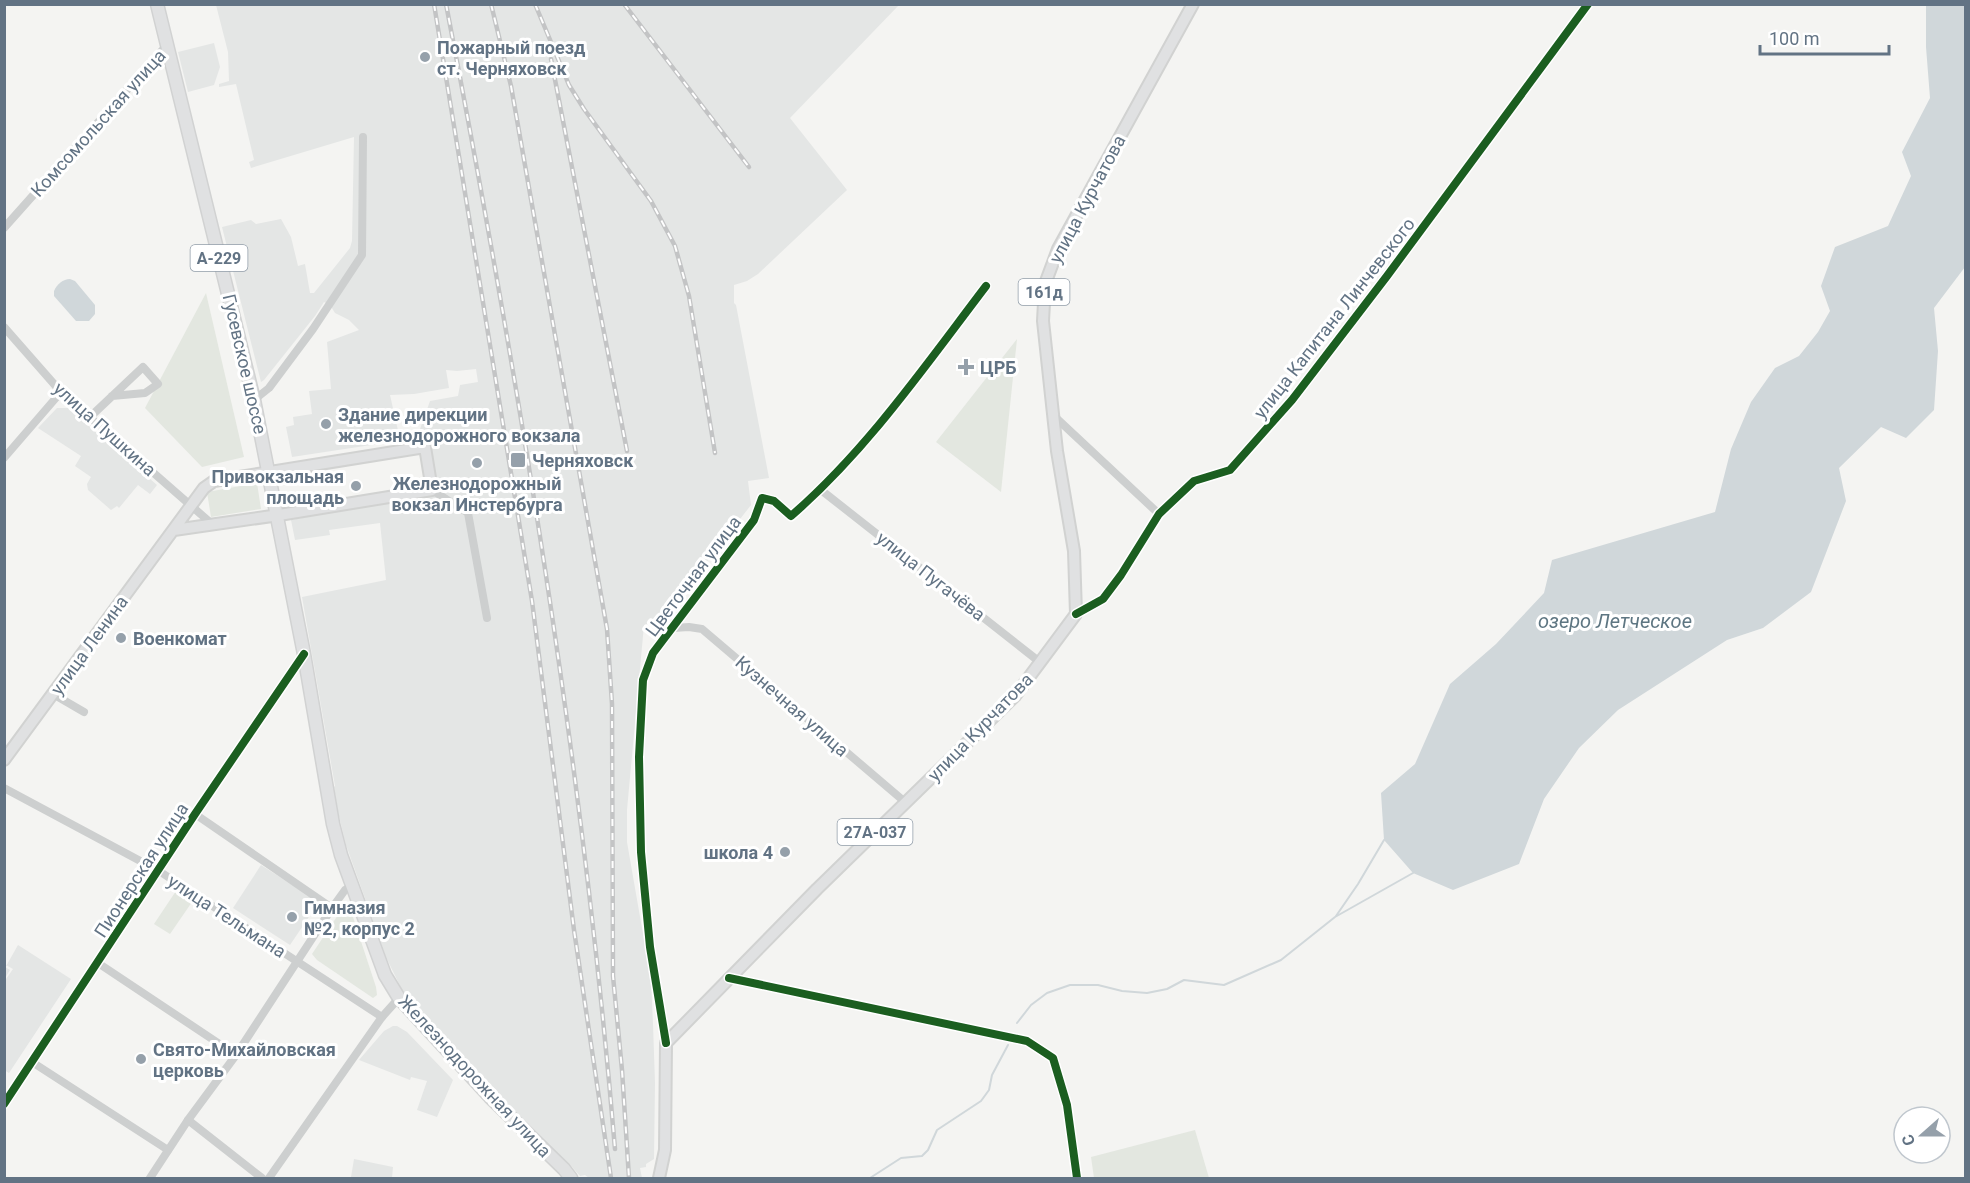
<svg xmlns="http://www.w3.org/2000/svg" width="1970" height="1183" font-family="Roboto,sans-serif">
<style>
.built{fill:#e4e6e5}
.green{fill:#e3e7e0}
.water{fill:#d0d7da}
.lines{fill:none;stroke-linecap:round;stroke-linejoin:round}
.stream{stroke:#d0d7da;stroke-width:2}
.major-casing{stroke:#d1d2d1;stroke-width:14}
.highway-casing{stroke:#d1d2d2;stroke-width:15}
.minor{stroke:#cdcfcf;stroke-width:8}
.major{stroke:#e0e1e2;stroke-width:10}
.highway{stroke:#e0e1e2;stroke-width:12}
.rail-casing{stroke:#c3c4c5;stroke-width:4.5}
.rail{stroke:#fff;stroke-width:2;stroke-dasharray:7;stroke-linecap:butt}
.cycleway-casing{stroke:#fff;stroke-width:11}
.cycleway{stroke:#1b5e20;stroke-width:8}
.poi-dot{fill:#95a0aa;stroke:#fff;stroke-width:2}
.labels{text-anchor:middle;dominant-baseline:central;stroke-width:6;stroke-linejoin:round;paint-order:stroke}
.shield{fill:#fff;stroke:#919da9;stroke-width:1.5}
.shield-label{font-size:16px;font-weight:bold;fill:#627384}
.poi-label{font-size:18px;font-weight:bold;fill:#627384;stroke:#fff;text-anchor:start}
.street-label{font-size:18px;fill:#627384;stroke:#fff}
.water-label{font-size:20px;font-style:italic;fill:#5e7682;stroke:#fff}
</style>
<rect width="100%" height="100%" fill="#f4f4f2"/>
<g class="built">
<polygon points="216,5 899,5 790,118 847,190 758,274 747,281 734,285 734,303 736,305 769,478 748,481 751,505 662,619 644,625 627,810 627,842 651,980 653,1024 655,1083 654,1159 646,1164 646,1167 640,1168 642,1178 589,1178 585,1175 580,1176 572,1167 560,1159 403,992 386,957 346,845 338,812 334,787 335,786 302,597 386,580 380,523 329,530 330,535 295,540 291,520 387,502 430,491 419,432 430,401 458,396 460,385 478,382 476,369 457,371 446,370 449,388 414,394 390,395 399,435 391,442 292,457 286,427 294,425 293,417 312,414 309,391 331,389 327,342 359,330 349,320 335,313 330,305 324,302 315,316 264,380 261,382 222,227 251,220 256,224 281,219 291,237 298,266 305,264 310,293 314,293 350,248 352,241 354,137 251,168 249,162 254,160 236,84 219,87 219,84 229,81 228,52"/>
<polygon points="214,43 220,67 214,85 188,92 178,52"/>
<polygon points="57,408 68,408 157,485 150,494 138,485 119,508 117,506 111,510 88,490 87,484 91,477 75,466 81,456 38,428"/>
<polygon points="261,865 319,902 290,945 233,908"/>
<polygon points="18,945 71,979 9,1073 4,1070 4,982 13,969 6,965 5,967 10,970 5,978 5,968"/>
<polygon points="393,1026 397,1026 407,1032 453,1080 437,1117 417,1110 427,1081 411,1077 410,1080 359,1060 384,1031"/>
<polygon points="354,1159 393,1167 392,1178 351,1177"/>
</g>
<g class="green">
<polygon points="206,293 244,457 202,467 145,408"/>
<polygon points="1017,339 1001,492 936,442"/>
<polygon points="257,483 261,509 211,517 207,492"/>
<polygon points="176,891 192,902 170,934 154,924"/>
<polygon points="342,909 352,914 376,987 377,995 373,998 317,960 312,954"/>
<polygon points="1195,1130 1209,1178 1094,1178 1091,1157"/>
</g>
<g class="water">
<polygon points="1926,5 1966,5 1965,267 1934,308 1938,351 1934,410 1906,438 1881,427 1839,468 1846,501 1811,592 1763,628 1727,640 1618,710 1579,748 1544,799 1519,864 1453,890 1413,873 1384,840 1381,793 1415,764 1450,684 1496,644 1544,593 1552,560 1715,512 1731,449 1751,402 1775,368 1799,356 1818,332 1830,311 1821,286 1835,247 1888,226 1911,176 1902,152 1930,98 1926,47"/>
<path d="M70,279L75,281L95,305V314L89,321H76L54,296V291C57,284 63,279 70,279Z"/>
</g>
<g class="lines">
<g class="stream">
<polyline points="1336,916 1358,884 1384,840"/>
<polyline points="1017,1023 1031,1005 1047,993 1070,985 1098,985 1122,991 1147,993 1167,989 1184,980 1224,985 1281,960 1335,917 1413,873"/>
<polyline points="870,1178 901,1158 922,1156 928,1150 937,1130 981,1101 989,1090 992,1075 1008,1045"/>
</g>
<g class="major-casing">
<g id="major">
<polyline points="4,760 204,488 214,481 425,447 432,490 279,515 174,530"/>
<polyline points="659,1178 665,1150 666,1043 817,889 1015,696 1076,614 1074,551 1057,451 1043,321 1045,284 1058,249 1193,4"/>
</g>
</g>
<g class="highway-casing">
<polyline id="highway" points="157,4 254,400 304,654 333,824 341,855 385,975 399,998 490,1097 564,1169 571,1178"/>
</g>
<g class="minor">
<polyline points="4,228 167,45"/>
<polyline points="4,327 61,392 212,524"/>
<polyline points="254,400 269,388 313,329 362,255 363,137"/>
<polyline points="1054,416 1159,514"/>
<polyline points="90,417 143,367 158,384 145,393 112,396"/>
<polyline points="4,458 61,392"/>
<polyline points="432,490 468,513 487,618"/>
<polyline points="821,490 1041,663"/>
<polyline points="1076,614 1103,599 1121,575 1159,514 1194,481 1230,470 1292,400 1387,276 1588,4"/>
<polyline points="673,628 689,627 702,629 905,802"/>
<polyline points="53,694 84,712"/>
<polyline points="4,788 159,871 382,1017"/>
<polyline points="195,814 332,908"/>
<polyline points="98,963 236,1055"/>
<polyline points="729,978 1027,1041 1053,1058 1067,1105 1077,1178"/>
<path d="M666,1043L650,947L641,852L639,757L643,680L653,653L754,520L762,498L774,501L791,516C867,450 925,366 986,286"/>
<polyline points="32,1062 168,1150"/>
<polyline points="4,1104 195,814 304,654"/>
<polyline points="188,1120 262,1178"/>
<polyline points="150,1178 188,1120 236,1055 332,908 345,890 352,886"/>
<polyline points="269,1178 382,1017 399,998"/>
</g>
<use href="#major" class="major"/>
<use href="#highway" class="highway"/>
<g class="rail-casing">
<g id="rail">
<polyline points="434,4 532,601 574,930 611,1178"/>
<path d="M446,4C519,383 583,765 615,1149"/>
<polyline points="491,4 511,86 607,629 612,704 613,976 622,1070 629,1178"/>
<polyline points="535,4 569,85 584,109 651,201 675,246 689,296 715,453"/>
<polyline points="624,4 749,167"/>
<polyline points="551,59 627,451"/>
</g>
</g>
<use href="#rail" class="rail"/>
<g class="cycleway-casing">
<g id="cycleway">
<polyline points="1076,614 1103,599 1121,575 1159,514 1194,481 1230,470 1292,400 1387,276 1588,4"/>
<polyline points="729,978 1027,1041 1053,1058 1067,1105 1077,1178"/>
<path d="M666,1043L650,947L641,852L639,757L643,680L653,653L754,520L762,498L774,501L791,516C867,450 925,366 986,286"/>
<polyline points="4,1104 195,814 304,654"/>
</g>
</g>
<use href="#cycleway" class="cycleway"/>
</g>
<g class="poi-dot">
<circle cx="425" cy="57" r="6"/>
<path d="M963 358h6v6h6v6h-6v6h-6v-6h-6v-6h6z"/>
<circle cx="326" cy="424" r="6"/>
<rect x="510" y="452" width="16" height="16" rx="3"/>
<circle cx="477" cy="463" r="6"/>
<circle cx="356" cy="486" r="6"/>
<circle cx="121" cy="638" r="6"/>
<circle cx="785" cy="852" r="6"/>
<circle cx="292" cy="917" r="6"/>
<circle cx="141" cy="1059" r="6"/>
</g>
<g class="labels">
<g class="shield">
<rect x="190.5" y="245" width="57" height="26" rx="4.5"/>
<rect x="1018.5" y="279" width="51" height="26" rx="4.5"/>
<rect x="837.5" y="819" width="75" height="26" rx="4.5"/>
</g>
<g class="shield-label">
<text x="219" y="258">А-229</text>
<text x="1044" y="292">161д</text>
<text x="875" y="832">27А-037</text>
</g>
<g class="poi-label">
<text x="437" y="47">Пожарный поезд<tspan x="437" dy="21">ст. Черняховск</tspan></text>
<text x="980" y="367">ЦРБ</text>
<text x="338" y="414">Здание дирекции<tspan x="338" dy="21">железнодорожного вокзала</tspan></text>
<text x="532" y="460">Черняховск</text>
<text x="344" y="476" text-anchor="end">Привокзальная<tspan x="344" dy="21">площадь</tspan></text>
<text x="477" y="483" text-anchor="middle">Железнодорожный<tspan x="477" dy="21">вокзал Инстербурга</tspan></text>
<text x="133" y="638">Военкомат</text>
<text x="773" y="852" text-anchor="end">школа 4</text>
<text x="304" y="907">Гимназия<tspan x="304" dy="21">№2, корпус 2</tspan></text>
<text x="153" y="1049">Свято-Михайловская<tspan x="153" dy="21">церковь</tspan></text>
</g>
<g class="street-label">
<text transform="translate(98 123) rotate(-48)">Комсомольская улица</text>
<text transform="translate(1087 199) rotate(-62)">улица Курчатова</text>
<text transform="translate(1334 318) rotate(-52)">улица Капитана Линчевского</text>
<text transform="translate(245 364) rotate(77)">Гусевское шоссе</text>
<text transform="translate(105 429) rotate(42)">улица Пушкина</text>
<text transform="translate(693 576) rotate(-53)">Цветочная улица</text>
<text transform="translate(931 576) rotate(38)">улица Пугачёва</text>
<text transform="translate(89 645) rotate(-54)">улица Ленина</text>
<text transform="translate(792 706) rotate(41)">Кузнечная улица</text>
<text transform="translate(980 727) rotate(-46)">улица Курчатова</text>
<text transform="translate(141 870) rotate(-57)">Пионерская улица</text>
<text transform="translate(227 916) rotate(33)">улица Тельмана</text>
<text transform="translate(475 1076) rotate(47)">Железнодорожная улица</text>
</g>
<g class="water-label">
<text x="1615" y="621">озеро Летческое</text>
</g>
</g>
<rect width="1970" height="1183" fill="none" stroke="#627384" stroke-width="12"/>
<g transform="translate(1922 1135) rotate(249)"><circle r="28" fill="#ffffff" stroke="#c0c7ce" stroke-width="1.5"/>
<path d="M0-4.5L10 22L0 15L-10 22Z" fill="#95a0aa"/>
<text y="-9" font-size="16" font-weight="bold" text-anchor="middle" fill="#627384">С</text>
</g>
<path d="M1760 45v9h129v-9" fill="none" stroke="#627384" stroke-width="3"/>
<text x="1769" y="45" font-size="18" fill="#627384" stroke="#ffffff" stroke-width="4.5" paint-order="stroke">100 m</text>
</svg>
